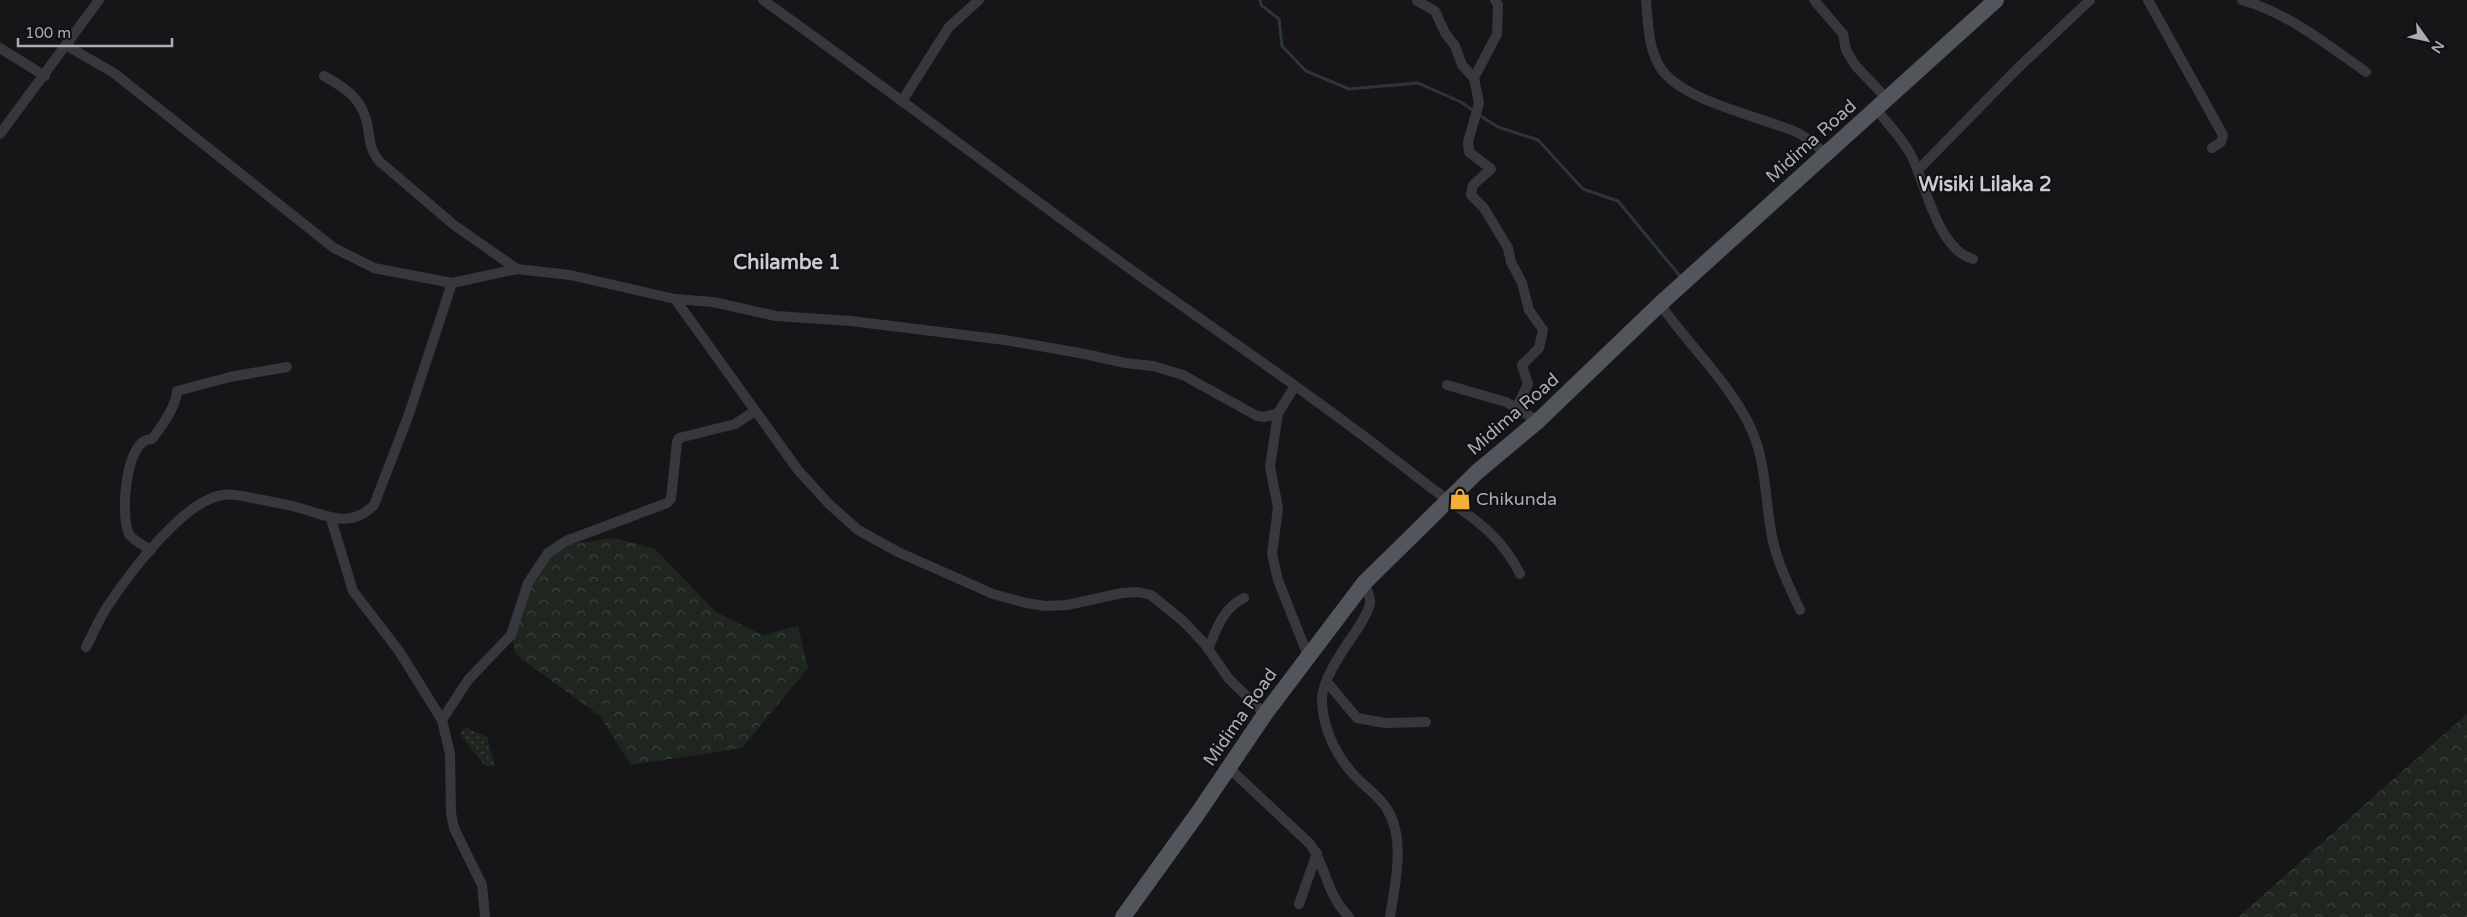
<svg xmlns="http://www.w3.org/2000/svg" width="2467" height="917" font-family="'Varela Round',sans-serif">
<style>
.forest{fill:url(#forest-crowns)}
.park{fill:url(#park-dots)}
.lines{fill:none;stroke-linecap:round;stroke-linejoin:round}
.stream{stroke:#2c353c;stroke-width:3}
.street{stroke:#37383d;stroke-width:10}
.primary{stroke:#53555c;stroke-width:16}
.labels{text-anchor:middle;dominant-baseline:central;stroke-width:4;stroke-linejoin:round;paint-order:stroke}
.street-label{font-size:18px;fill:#a8adb8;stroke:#111113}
.poi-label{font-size:18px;fill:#a8adb8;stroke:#111113;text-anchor:start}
.quarter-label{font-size:20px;font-weight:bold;fill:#c9ccd4;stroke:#111113}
</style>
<defs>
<pattern id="forest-crowns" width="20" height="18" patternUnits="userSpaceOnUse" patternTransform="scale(1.25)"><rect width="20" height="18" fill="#1e261f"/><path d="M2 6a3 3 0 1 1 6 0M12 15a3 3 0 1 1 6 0" fill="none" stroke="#3c433d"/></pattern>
<pattern id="park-dots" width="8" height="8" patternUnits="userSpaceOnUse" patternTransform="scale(1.25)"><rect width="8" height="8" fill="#1e261f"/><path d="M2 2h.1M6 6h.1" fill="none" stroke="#3c433d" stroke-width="1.8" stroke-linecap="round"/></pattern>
</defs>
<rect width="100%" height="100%" fill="#161618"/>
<g class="forest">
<polygon points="615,538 655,549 716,612 762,635 798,626 808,668 742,748 631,765 599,715 516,655 512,639 531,582 557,546"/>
<polygon points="2467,714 2467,917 2238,917"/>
</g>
<polygon class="park" points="465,727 487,737 495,766 485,766 460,734"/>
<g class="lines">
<g class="stream">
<polyline points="1260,0 1261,5 1279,19 1282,46 1306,71 1349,89 1418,83 1461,102 1474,111"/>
<polyline points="1479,115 1498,127 1538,140 1583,189 1618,201 1680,276"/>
</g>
<g class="street">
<path d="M763,0C897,95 1027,196 1161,291C1249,353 1337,414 1421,480C1460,511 1497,527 1520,574"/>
<path d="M1646,0C1648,22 1648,51 1662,70C1686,102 1759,116 1796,132C1807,137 1817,146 1827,155"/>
<polyline points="1814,0 1843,34 1846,50 1855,65 1887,99"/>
<polyline points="2148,0 2223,135 2221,142 2212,148"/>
<path d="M2242,0C2290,14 2326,44 2366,72"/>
<polyline points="1417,1 1435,11 1445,33 1455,46 1462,65 1474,78 1479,103 1468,142 1469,152 1491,169 1473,185 1471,195 1484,208 1508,248 1511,262 1522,283 1529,310 1543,330 1539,348 1522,365 1528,384 1517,407"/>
<polyline points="67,46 114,73 334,248 374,268 452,283 517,269 570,275 675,299 713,302 776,316 851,321 1005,340 1085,354 1125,363 1153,366 1183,375 1257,416 1265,417 1278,413"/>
<polyline points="0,48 45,76"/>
<path d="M324,76C346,88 364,100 368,128C370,142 370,149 379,161L454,225L517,269"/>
<polyline points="1474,78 1497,34 1498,5 1495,0"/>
<polyline points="902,101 949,27 979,0"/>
<path d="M1876,109C1888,124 1902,138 1911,155C1926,184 1937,249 1973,259"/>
<polyline points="0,134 99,0"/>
<polyline points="1918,170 2016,70 2090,0"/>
<polyline points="675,299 798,470 829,504 858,530 898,552 993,594 1026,603 1045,606 1067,605 1122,593 1138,592 1151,595 1183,621 1204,643 1229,679 1265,714"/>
<path d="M1660,304C1687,343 1734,388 1752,431C1766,463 1765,497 1771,531C1775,559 1789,585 1800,610"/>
<polyline points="1447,385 1506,402 1538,421"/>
<polyline points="1295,386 1278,413 1270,467 1278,508 1272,554 1278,580 1308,656"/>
<polyline points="331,519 353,591 399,651 442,720 450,754 451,813 454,828 482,885 485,917"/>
<path d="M151,550C145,546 132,540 129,534C120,516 125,438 152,439C162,426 176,407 177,391L230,377L287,367"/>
<path d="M1364,583C1367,589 1371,597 1370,604C1368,613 1362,621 1358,628C1346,646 1320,681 1322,702C1323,730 1338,760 1358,779C1368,789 1380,797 1387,809C1406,839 1395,884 1390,917"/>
<path d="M86,647C93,634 99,619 107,607C129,574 182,502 222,495C232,493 242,496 252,498C268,501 285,504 300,508C328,516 350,529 374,505L409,414L452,283"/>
<path d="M1208,649C1217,628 1223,608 1244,598"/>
<polyline points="1327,682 1357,718 1385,723 1426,722"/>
<polyline points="442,720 468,680 511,635 528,583 548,553 566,541 667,503 671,499 677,442 679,438 735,424 755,411"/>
<path d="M1228,767L1310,844C1327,868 1326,894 1349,917"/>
<polyline points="1299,904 1317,853"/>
</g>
<polyline class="primary" points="1123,917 1198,813 1265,714 1364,583 1477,472 1538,421 1660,304 1996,0"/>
</g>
<defs>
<g id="shop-bare" transform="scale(1.725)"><path d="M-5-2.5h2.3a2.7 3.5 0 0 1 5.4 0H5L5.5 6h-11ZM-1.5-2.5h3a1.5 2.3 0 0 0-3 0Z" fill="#f2b134" stroke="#111113" stroke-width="2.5" paint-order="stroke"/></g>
</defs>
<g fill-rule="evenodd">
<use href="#shop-bare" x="1460" y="499"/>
</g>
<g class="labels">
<g class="street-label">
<text transform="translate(1811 141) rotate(-42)">Midima Road</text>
<text transform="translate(1513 414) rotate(-41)">Midima Road</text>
<text transform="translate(1240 717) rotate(-55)">Midima Road</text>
</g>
<g class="poi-label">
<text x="1476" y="499">Chikunda</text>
</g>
<g class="quarter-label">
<text x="1985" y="185">Wisiki Lilaka 2</text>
<text x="787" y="263">Chilambe 1</text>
</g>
</g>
<g transform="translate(2427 40) rotate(123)" stroke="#111113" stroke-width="4" paint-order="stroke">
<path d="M0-4L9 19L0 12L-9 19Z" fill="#a8adb8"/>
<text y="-8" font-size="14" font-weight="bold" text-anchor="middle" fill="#a8adb8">N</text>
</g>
<path d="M18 38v8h154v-8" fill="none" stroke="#a8adb8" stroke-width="2.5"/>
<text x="25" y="38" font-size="15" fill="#a8adb8" stroke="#111113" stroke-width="4" paint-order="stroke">100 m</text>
</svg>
